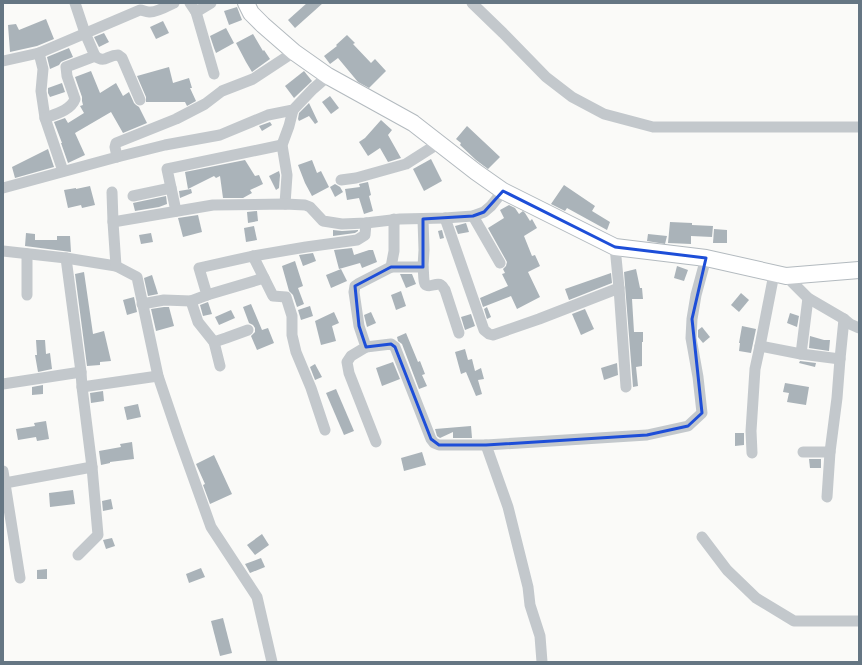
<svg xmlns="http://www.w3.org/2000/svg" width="862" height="665" font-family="'Fira Sans Condensed',sans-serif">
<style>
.building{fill:#aab3b9}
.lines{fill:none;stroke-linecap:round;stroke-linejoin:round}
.secondary-casing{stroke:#b3babf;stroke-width:18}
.street{stroke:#c3c8cc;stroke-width:11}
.secondary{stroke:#fff;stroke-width:16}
.marked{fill:none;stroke:#1d4ed8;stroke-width:3;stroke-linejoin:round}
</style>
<rect width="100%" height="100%" fill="#fafaf8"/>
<g class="building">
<polygon points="307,3 323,3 295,28 288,20"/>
<polygon points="237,7 242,20 229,25 224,11"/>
<polygon points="46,19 54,39 37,46 10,52 8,25 16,24 19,30"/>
<polygon points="163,21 169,33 156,39 150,27"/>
<polygon points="226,28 234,43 216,53 214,48 210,36"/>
<polygon points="104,33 109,42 99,47 94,37"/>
<polygon points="253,34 263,51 264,50 270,59 252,72 246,62 236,43"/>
<polygon points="347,35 355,43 353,44 371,63 375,59 386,71 369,88 358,82 338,58 330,64 324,56 337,46 336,45"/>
<polygon points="69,48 73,57 63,61 61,62 59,65 50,69 47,57"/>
<polygon points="169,67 173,83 189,78 192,88 190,88 196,101 187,106 185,102 146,102 146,97 137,76"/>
<polygon points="91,71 100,93 116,83 123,96 129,92 134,103 136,105 139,107 147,123 123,133 111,112 75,133 85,155 68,163 61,143 62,143 54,122 65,118 68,123 84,113 80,106 83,105 82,101 82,97 75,77"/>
<polygon points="304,71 312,81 294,98 285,86"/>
<polygon points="62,83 65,92 50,97 48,93 48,88"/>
<polygon points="330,96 339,108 331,114 322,102"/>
<polygon points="309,103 318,122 315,124 309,116 299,121 298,119 299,113"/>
<polygon points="381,120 392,130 388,135 401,158 388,162 380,148 368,156 359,142 365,138"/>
<polygon points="270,122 272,125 262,131 259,126"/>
<polygon points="467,126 500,157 488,169 476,160 460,145 461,143 456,139"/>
<polygon points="48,149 54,167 15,178 12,167"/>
<polygon points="431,159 442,181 424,191 413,169"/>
<polygon points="245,160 255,176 259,175 263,184 250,190 252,193 243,198 223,198 220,176 216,178 214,176 188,189 185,172"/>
<polygon points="312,160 317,173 321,171 329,187 312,196 305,183 298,165"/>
<polygon points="279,171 280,175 279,188 276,190 269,176"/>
<polygon points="368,182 371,195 369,196 373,211 364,214 359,198 347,200 345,189 360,187 359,184"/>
<polygon points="335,184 340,187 343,192 335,197 330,187"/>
<polygon points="564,185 595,206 592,211 610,222 607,230 567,208 565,211 551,204"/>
<polygon points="90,186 95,205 82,208 81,205 68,208 64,190 76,188 76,189"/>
<polygon points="191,189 192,193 180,198 179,191"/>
<polygon points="166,196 167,204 159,207 135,211 133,203"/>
<polygon points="509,205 515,208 519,214 523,211 525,213 530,221 532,219 537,228 524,236 532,256 535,255 540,266 528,272 540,297 517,309 511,296 483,307 480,298 508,286 502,274 505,273 503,269 506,266 507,262 488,228 504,218 500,210"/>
<polygon points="257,211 258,221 248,223 247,212"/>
<polygon points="198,215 202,232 183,237 178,218"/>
<polygon points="670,222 692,223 692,225 713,226 712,237 691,236 691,244 668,243"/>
<polygon points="466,223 469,232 458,234 455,226"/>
<polygon points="254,226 257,240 246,242 244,228"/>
<polygon points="714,229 727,230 727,243 713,243"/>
<polygon points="333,230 342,231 358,230 358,231 355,233 333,236"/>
<polygon points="442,230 444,238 440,239 438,231"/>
<polygon points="26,233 35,234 35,240 57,240 57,236 70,236 71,252 25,246"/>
<polygon points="151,233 153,242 141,244 139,235"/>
<polygon points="648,234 667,236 665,244 647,241"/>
<polygon points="352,248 354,255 369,250 373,250 377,262 362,268 360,263 339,269 334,250"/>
<polygon points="313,253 316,261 303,266 299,255"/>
<polygon points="295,261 303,286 298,288 304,304 297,307 293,295 289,291 282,266"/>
<polygon points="677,266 688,270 684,281 674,278"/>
<polygon points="341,269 347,281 331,288 326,275"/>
<polygon points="636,269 640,288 642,288 643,299 632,299 634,332 643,332 643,342 642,342 642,366 636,367 638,386 633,387 624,272"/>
<polygon points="84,272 93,334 104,331 111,361 100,362 100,365 87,366 75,274"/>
<polygon points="611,273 612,283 569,300 565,289"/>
<polygon points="400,274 412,274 416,284 406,288"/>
<polygon points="152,275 158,294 148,296 144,278"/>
<polygon points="401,291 406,306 396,310 391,295"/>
<polygon points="741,293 749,300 739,312 731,305"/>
<polygon points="134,297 137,312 127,315 123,300"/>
<polygon points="208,302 212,314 203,316 200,305"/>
<polygon points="251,304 262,330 268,328 274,343 257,350 251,336 255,332 255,328 253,325 249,323 243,307"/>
<polygon points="310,306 313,316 301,320 298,310"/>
<polygon points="164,307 169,307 174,326 156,331 151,309"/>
<polygon points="487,307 491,317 487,319 484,309"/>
<polygon points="585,309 594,329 581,335 572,314"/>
<polygon points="231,310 235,318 219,325 215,317"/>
<polygon points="334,312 339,323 332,326 336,341 321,345 315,321"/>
<polygon points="371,312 376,323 367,327 364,315"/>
<polygon points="790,313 799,316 797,327 787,323"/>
<polygon points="471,314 475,326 465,330 461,317"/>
<polygon points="742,326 756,329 751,353 739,351 740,343 739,343"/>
<polygon points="702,327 710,337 703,343 698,337 698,330"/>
<polygon points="406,333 418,362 420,361 425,374 422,375 427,386 419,389 402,344 398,341 397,337"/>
<polygon points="810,336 824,340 830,340 829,351 809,348"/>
<polygon points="36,340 45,340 46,354 50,353 52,369 38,372 35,355 37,355"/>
<polygon points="465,349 468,360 472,359 475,371 481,368 484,379 478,380 482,394 476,396 466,372 461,374 455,352"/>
<polygon points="800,361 816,363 815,367 799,363"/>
<polygon points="393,362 400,379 382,386 376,368"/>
<polygon points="617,363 618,375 604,380 601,368"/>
<polygon points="315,364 322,377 315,380 310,367"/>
<polygon points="785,383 809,387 806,405 787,402 789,393 783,392"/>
<polygon points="43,385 43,394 32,395 32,387"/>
<polygon points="336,389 354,431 344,435 326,393"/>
<polygon points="103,391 104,401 91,403 90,393"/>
<polygon points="138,404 141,417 127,420 124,407"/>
<polygon points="46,421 49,439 37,441 36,437 18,440 16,429 35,426 34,423"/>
<polygon points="471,426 472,438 453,438 453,432 440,438 437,436 435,429"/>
<polygon points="735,433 744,433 744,445 735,446"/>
<polygon points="132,442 134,459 110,462 110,463 101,465 99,451 121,447 120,444"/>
<polygon points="422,452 426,465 404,471 401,458"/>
<polygon points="214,455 232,494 210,504 203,485 205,484 196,464"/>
<polygon points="809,459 821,459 821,468 810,468"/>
<polygon points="73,490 75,504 50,507 49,493"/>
<polygon points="111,499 113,509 103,511 102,501"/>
<polygon points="262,534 269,545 255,555 247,545"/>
<polygon points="112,538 115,546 106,549 103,540"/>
<polygon points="261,558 265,567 250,573 245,564"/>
<polygon points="201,568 205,577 189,583 186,574"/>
<polygon points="47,569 47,579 37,579 37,570"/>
<polygon points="223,618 232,653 220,656 211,621"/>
</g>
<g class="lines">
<g class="secondary-casing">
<polyline id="secondary" points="246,3 251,13 263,25 294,52 328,76 413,123 476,172 503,191 615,247 706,258 786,276 859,270"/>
</g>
<g class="street">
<polyline points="190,3 196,12 214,74"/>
<polyline points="472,3 503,33 546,77 572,97 604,114 653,127 859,127"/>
<polyline points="196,12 211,3"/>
<path d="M39,53L140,10C143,10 145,12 149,12C155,13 168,6 174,3"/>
<path d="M95,56C105,64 107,55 118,55L122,58L140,100"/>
<polyline points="3,61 39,53 43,69 41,91 45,118 63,171"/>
<path d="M45,118C56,114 71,110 75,99L67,76L66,67L95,56L85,33L75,3"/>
<polyline points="117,157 165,145 220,135 268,115 293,110 313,89 328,76"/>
<polyline points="341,180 356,178 406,164 439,143"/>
<polyline points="3,188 117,157 115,147 116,143 176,119 205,104 222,91 253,79 294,52"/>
<polyline points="112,192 113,222"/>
<polyline points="133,196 171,188"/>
<polyline points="285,204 287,175 282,145 289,126 293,110"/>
<polyline points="176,211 167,169 282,145"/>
<polyline points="473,216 500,263"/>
<polyline points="445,218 484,330 489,334 493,335 539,319 619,288"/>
<polyline points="615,247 619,288 626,387"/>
<polyline points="3,251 66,258 116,266 137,277 158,376 178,435 211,527 257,597 272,662"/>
<polyline points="253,256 273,296 286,297 292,316 292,335 296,352 311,388 325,430"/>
<polyline points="66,258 81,372 82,387 92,467 98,535 78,555"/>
<polyline points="116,266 113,222 213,205 285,204 305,205 310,207 323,221 342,224 366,223 400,219 445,218 473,216 484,212 491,206 503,191"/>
<polyline points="391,267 423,267 424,250 423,219"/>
<path d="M423,267C424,272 423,280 425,284C429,289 436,282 441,285C442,285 444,289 445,290L459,333"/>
<polyline points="786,276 808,298 844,319 850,324 859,328"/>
<polyline points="27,295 27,254"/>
<polyline points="207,295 264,278"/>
<polyline points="142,304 164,300 191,301"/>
<polyline points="214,342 226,338 248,330"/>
<polyline points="760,346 801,354 840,359"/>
<polyline points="366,347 391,344 395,347 431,439 434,443 439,445 486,445 647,435 688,426 702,413 698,377 691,338 692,319 696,295 706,258"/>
<polyline points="801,354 808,298"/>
<polyline points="220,366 214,342 198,322 191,301 207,295 199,268 253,256 306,247 357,240 365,235 366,223"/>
<polyline points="3,384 81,372"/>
<polyline points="82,387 158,376"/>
<polyline points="376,442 349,373 347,362 351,356 366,347 359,326 354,292 355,286 358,284 391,267 394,251 394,219"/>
<polyline points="486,445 508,507 528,587 530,605 540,636 542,662"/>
<polyline points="803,452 830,452"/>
<polyline points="752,453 751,431 755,369 760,346 774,274"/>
<polyline points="3,471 20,578"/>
<polyline points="5,483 92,467"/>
<polyline points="827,497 830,452 837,398 840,359 844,319"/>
<polyline points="702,537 727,570 756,598 794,621 859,621"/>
</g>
<use href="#secondary" class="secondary"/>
</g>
<path class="marked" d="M503,191L615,247L706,258L692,319L702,413L688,426L647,435L486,445H439L431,439L395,347L391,344L366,347L359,326L355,286L391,267H423V219L473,216L484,212Z"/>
<rect width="862" height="665" fill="none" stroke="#657683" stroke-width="8"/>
</svg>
